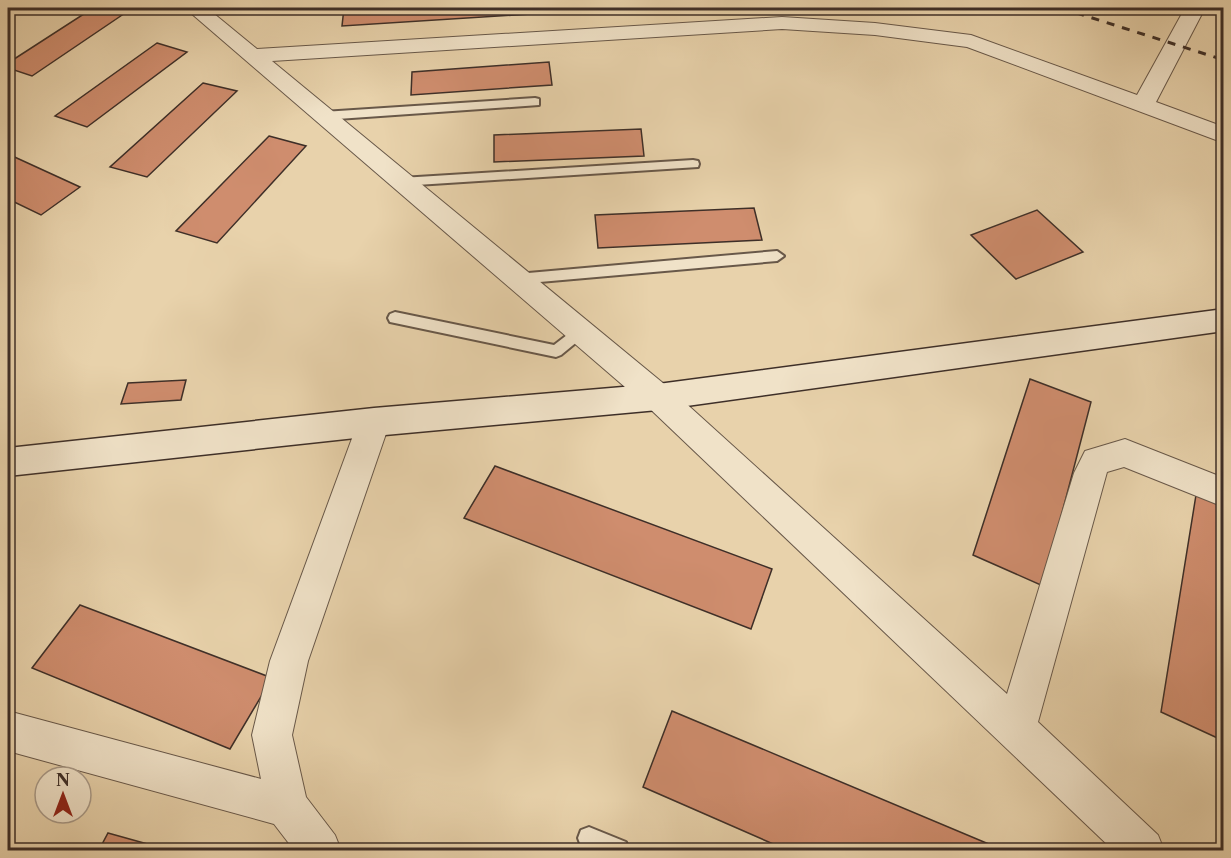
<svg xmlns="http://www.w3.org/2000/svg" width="1231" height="858" font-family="'Libre Caslon Text',serif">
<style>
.building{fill:#cf8d6e;stroke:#3e2f28;stroke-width:1.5}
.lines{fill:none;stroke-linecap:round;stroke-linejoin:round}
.service-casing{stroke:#685849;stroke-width:4}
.minor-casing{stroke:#685849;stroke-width:2}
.secondary-casing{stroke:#3e2f28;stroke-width:3}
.service{fill:#f0e2c8;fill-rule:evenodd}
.minor{fill:#f0e2c8;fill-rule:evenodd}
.secondary{fill:#f0e2c8;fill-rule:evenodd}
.rail{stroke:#3e2f28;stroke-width:3;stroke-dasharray:8 8;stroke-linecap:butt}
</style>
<rect width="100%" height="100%" fill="#e8d2ab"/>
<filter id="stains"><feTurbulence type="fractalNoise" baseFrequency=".00333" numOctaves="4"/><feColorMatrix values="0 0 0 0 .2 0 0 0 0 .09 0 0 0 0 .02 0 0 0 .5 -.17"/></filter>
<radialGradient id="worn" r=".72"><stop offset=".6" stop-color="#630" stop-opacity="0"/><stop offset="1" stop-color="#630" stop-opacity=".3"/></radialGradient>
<g class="building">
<polygon points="93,8 131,9 32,76 8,68 8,63"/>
<polygon points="344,8 546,8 546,13 342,26"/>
<polygon points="157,43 187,52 87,127 55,116"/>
<polygon points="549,62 552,85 411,95 412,72"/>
<polygon points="203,83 237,91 147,177 110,167"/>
<polygon points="641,129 644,156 494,162 494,135"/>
<polygon points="269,136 306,146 217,243 176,231"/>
<polygon points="8,154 80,187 41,215 8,199"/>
<polygon points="754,208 762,240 598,248 595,215"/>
<polygon points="1037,210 1083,252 1016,279 971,235"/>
<polygon points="1030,379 1091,402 1043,586 973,555"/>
<polygon points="186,380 181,400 121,404 128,383"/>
<polygon points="495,466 772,569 751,629 464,518"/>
<polygon points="1196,495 1224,505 1224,741 1161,712"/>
<polygon points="80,605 272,678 230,749 32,668"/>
<polygon points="672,711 1003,850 787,850 643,787"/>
<polygon points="108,833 169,850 99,850"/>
</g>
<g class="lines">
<g class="service-casing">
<g id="service">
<polygon points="535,98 539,99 539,105 323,120 317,116 323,112"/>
<polygon points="693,160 698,161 699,164 698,167 401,186 394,182 401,178"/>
<polygon points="777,251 784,256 777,261 517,284 510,279 517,274"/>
<polygon points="395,312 554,345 576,328 586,328 589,332 561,355 556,357 390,322 388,318 390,314"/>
<polygon points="589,827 626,842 629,850 592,850 581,846 578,838 581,830"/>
</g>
</g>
<g class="minor-casing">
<g id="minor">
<polygon points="8,8 22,8 19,12 8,16"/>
<polygon points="185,8 207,8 257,49 782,17 875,23 971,35 1137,95 1185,8 1205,8 1156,102 1224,127 1224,143 967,47 875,35 782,29 272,61 669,388 1007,694 1074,473 1085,451 1125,439 1224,478 1224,507 1124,467 1107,472 1038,722 1158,835 1164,850 1113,850 647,406"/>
<polygon points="374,409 385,413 390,422 308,661 292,735 306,797 335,835 341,850 294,850 274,824 8,751 8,711 261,779 252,735 270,661 358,422 363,413"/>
</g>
</g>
<g class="secondary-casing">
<polygon id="secondary" points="1224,309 1224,331 658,410 374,436 8,476 8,448 374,408 658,384"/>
</g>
<use href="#service" class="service"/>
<use href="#minor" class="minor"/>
<use href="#secondary" class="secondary"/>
<polyline class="rail" points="1061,8 1224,60"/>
</g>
<rect width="1231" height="858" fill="none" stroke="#e8d2ab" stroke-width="30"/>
<rect x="9" y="9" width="1213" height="840" fill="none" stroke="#3e2f28" stroke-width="3"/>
<rect x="15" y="15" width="1201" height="828" fill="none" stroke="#3e2f28" stroke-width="1.5"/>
<g transform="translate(63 795)"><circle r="28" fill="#f0e2c8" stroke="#a99a88" stroke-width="1.5"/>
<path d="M0-4.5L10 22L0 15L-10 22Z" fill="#8f2418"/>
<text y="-9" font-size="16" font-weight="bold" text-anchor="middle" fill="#3e2f28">N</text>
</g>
<rect width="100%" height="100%" filter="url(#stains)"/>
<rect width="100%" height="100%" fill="url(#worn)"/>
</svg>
